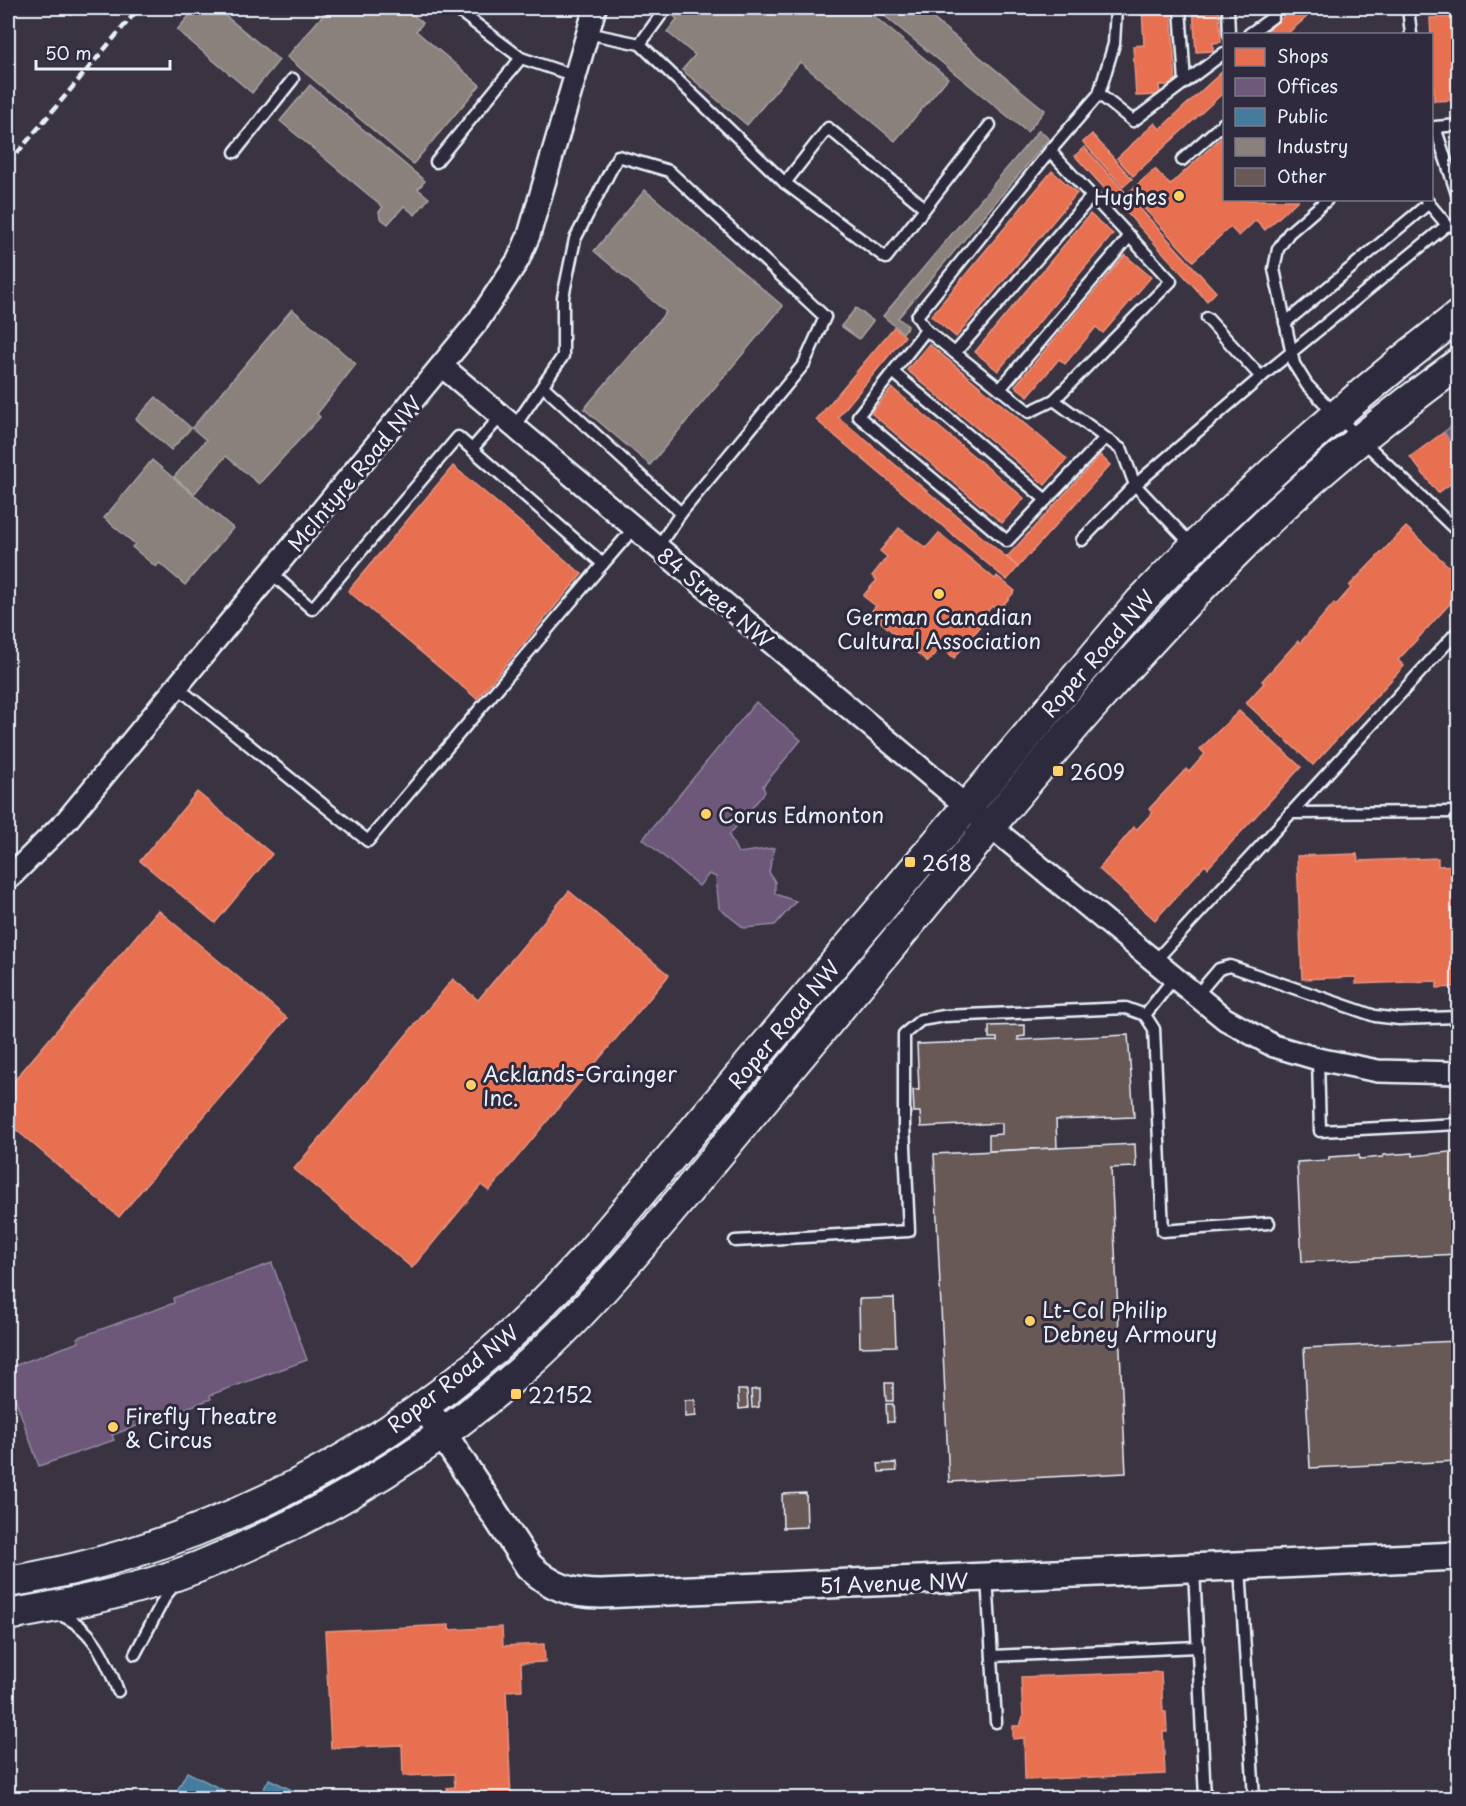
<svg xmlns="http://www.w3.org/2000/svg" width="1466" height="1806" font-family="'Playpen Sans',sans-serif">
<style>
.shops{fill:#e76f51;stroke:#e79683;stroke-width:1.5}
.offices{fill:#6d597a;stroke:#9287a0;stroke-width:1.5}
.public{fill:#457b9d;stroke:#769eb8;stroke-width:1.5}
.industry{fill:#8a817c;stroke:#a6a3a1;stroke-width:1.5}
.building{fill:#685956;stroke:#e8f1f8;stroke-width:1.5}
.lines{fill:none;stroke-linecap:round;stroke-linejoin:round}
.service-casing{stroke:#e8f1f8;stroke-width:15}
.minor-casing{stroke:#e8f1f8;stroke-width:26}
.tertiary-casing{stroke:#e8f1f8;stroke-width:32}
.secondary-casing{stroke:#e8f1f8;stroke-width:34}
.service{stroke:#2f2a3d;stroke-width:10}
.minor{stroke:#2f2a3d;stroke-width:21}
.tertiary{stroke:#2f2a3d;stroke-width:27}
.secondary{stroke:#2f2a3d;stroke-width:30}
.rail{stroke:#e8f1f8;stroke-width:4.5;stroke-dasharray:9 4.5;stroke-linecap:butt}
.poi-dot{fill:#ffd166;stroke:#2f2a3d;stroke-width:2}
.labels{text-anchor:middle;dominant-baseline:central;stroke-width:6;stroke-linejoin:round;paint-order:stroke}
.poi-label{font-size:21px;fill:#e8f1f8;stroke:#2f2a3d;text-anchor:start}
.street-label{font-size:21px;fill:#e8f1f8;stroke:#2f2a3d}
</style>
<rect width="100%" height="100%" fill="#3a3342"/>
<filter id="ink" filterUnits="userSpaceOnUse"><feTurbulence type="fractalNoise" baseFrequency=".0167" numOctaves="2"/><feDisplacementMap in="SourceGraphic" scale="12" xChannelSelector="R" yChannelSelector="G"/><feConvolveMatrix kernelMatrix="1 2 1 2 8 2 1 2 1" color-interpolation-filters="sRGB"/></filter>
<g filter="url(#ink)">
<g class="shops">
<polygon points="1142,8 1171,8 1176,85 1159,85 1160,95 1136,96 1133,46 1144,45"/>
<polygon points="1193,8 1219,8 1221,42 1213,43 1213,51 1196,52"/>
<polygon points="1293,8 1316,9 1287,34 1264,34"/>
<polygon points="1458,17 1458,100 1434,101 1430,18"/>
<polygon points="1224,70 1224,92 1133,176 1117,158 1155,123 1160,129"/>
<polygon points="1092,134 1132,179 1123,187 1083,142"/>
<polygon points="1224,135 1224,200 1298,200 1265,230 1256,220 1239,236 1230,227 1193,261 1129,192 1155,169 1170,185"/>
<polygon points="1084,147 1216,292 1207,301 1075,156"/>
<polygon points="1052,171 1077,193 956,337 931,316"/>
<polygon points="1090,214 1113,234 998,371 975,352"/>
<polygon points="1125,255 1151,277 1103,333 1096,327 1065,364 1059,359 1028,396 1015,386"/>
<polygon points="894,327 905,336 838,417 1018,567 1007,580 816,420"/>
<polygon points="929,344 1067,459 1045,485 907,370"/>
<polygon points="892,388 1024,498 1002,523 871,413"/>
<polygon points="1444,432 1458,452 1458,478 1438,493 1410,457"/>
<polygon points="1100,455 1110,465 1018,567 1007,557"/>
<polygon points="453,466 582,574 477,699 348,591"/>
<polygon points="1406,527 1458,575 1458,595 1398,660 1404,666 1313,765 1246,703 1264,683 1262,681 1298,641 1300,643 1334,603 1336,605 1351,588 1349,586"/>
<polygon points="899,528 926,548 939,533 995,579 997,576 1015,591 998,611 992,606 977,624 980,627 954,658 941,647 928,662 870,613 876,606 863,596 877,580 872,576 887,557 880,551"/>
<polygon points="1239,711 1301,767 1208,868 1205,865 1155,920 1099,869 1134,827 1137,829 1153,812 1149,809 1186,769 1189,772 1205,754 1200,749"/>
<polygon points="197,792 272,854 215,923 140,861"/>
<polygon points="1357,854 1358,861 1438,858 1438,866 1458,865 1458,987 1437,988 1437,981 1356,984 1356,977 1302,979 1297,856"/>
<polygon points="569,891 669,975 489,1191 481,1185 412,1268 294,1169 453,979 478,1000"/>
<polygon points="158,910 287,1018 119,1217 8,1123 8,1088"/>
<polygon points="449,1625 449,1630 502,1627 503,1646 544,1644 545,1662 521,1663 522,1690 506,1691 511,1798 448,1798 447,1788 455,1787 454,1774 403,1776 402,1745 331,1748 325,1631"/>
<polygon points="1161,1672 1163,1712 1166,1712 1167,1732 1163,1732 1165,1774 1025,1780 1024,1738 1013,1739 1013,1726 1020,1726 1023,1717 1021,1677"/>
</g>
<g class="offices">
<polygon points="1458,421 1458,452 1444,432"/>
<polygon points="756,702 801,740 763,786 765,792 729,835 738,853 774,848 769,872 775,882 775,894 796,901 775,925 744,928 719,908 716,877 709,874 699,886 643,839"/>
<polygon points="272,1263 307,1360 210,1395 211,1399 112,1435 114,1440 39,1466 8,1378 8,1368 79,1342 77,1338 174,1303 173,1298"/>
</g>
<g class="public">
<polygon points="187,1772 239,1798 173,1798"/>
<polygon points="269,1779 308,1798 259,1798"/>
</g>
<g class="industry">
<polygon points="196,8 216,8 279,60 252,93 177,30"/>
<polygon points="329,8 388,8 397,15 405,8 423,23 416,31 480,85 413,164 287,57"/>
<polygon points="673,8 683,13 687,8 864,8 948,78 895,141 800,62 747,125 682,70 695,55 667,32 677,19 669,12"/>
<polygon points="875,8 920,8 1045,110 1027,132"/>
<polygon points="310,85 425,181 418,189 429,198 415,215 404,206 388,224 380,218 379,212 383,207 280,121"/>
<polygon points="1039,130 1049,139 898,318 908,326 903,333 883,316"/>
<polygon points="645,190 783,306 650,465 584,409 666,312 594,251"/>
<polygon points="856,308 873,321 859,339 841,326"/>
<polygon points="292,309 356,364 317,414 320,417 259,484 226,456 194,494 174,477 206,440 192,428"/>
<polygon points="156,397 191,428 171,450 136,419"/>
<polygon points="152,460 233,528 185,585 159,563 156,567 132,547 135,544 104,518"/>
</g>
<g class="building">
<polygon points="66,8 78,8 71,15 64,10"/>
<polygon points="1025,1025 1025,1036 1018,1037 1018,1040 1128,1035 1134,1117 1056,1120 1057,1148 989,1151 989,1135 1002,1134 1002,1123 921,1127 920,1112 914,1112 913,1090 919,1090 917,1044 997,1041 997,1038 989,1038 989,1026"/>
<polygon points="1135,1144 1136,1167 1111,1168 1126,1473 949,1482 934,1154"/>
<polygon points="1458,1151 1458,1254 1302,1262 1297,1162 1329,1160 1329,1157 1359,1155 1359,1159 1383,1157 1383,1155 1413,1153 1413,1156"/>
<polygon points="894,1298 896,1346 860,1347 859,1299"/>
<polygon points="1458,1341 1458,1461 1310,1468 1304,1348"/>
<polygon points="885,1383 893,1383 893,1401 886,1401"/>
<polygon points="759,1389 759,1407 752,1408 751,1390"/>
<polygon points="738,1390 747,1390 748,1408 739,1409"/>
<polygon points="685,1400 695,1400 696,1416 685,1417"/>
<polygon points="886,1404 893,1404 894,1422 887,1422"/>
<polygon points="896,1463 897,1471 879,1472 878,1464"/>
<polygon points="806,1493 807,1527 783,1528 782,1494"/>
</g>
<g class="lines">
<g class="service-casing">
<g id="service">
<polyline points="455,8 521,58 575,76"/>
<polyline points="1180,8 1185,82"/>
<polyline points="1228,8 1229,34"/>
<polyline points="1408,8 1411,34"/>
<polyline points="587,33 640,44 666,8"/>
<polyline points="1249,34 1273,17 1273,8"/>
<polyline points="640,44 785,183 886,258 990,125"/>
<polyline points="1099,94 1133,121 1224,53"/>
<polyline points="1458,125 1435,127 1458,197"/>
<polyline points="1050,151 1099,94 1114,44 1116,8"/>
<polyline points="235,152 293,79"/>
<polyline points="1182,160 1224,123"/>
<polyline points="436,162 521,58"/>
<polyline points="785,183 828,128 925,208"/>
<polyline points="1327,200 1289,233 1278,249 1274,269 1294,364 1307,385 1337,416 1458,532"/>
<polyline points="1426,200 1447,225"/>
<polyline points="1285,323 1429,203"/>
<polyline points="926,330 1029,412 1054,400"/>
<polyline points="955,353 1092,196"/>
<polyline points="893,372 1046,500"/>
<polyline points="1261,377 1447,225 1458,227"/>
<polyline points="544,387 681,513"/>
<polyline points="1000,389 1130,236"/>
<polyline points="514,427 563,356 563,297 575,239 618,156 669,171 825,317 804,364 681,513 657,548"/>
<polyline points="472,449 501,416"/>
<polyline points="1082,540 1135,485 1122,450 1054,400 1171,281 1050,151 917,316 926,330 858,416 1007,541 1105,438"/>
<polyline points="1192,545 1135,485 1261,377 1207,318"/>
<polyline points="603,564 634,528"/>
<polyline points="176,686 368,841 603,564 458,437 312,609 270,572"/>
<polyline points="1290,813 1458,812"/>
<polyline points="1155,961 1458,631"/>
<polyline points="1174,978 1145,1015 1154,1029 1163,1231 1269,1223"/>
<polyline points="1196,996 1219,969 1230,966 1375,1016 1399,1019 1458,1017"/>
<polyline points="1318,1059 1320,1131 1458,1124"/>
<polyline points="735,1241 909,1231 904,1125 904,1034 921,1020 944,1016 1126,1008 1145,1015"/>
<polyline points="1240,1567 1254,1798"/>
<polyline points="1194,1569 1205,1798"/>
<polyline points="987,1578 996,1722"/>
<path d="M57,1614C92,1625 106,1659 118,1691"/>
<polyline points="135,1654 166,1595 175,1584"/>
<polyline points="992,1656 1198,1647"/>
</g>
</g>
<g class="minor-casing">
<g id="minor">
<polyline points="443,367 990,826 1225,1019 1274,1046 1318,1059 1378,1071 1458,1073"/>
<polyline points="8,879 67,820 478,321 518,260 529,235 595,8"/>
</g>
</g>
<g class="tertiary-casing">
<path id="tertiary" d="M424,1405L529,1566C551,1587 571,1594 601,1594L1458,1556"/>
</g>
<g class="secondary-casing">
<g id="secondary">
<path d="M8,1582C186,1553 362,1467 497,1347C530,1318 560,1286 590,1253L1140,602C1238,499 1346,403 1458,316"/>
<path d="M8,1615C71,1604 137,1591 198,1567C319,1518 434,1450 531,1362C591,1307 644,1243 696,1181C749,1118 801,1055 853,992C989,828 1122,659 1276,513C1333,459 1395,410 1458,364"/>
</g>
</g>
<use href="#service" class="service"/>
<use href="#minor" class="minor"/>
<use href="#tertiary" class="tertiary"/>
<use href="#secondary" class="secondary"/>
<polyline class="rail" points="8,164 139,8"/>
</g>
</g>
<g class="poi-dot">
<circle cx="1179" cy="196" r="6"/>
<circle cx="939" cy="594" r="6"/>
<rect x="1052" y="765" width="12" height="12" rx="3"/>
<circle cx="706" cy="814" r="6"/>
<rect x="904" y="856" width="12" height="12" rx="3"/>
<circle cx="471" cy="1085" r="6"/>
<circle cx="1030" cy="1321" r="6"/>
<rect x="510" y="1388" width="12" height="12" rx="3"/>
<circle cx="113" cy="1427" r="6"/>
</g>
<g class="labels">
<g class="poi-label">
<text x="1167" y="196" text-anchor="end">Hughes</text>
<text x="939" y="616" text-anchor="middle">German Canadian<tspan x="939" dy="24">Cultural Association</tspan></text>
<text x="1070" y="771">2609</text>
<text x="718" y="814">Corus Edmonton</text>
<text x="922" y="862">2618</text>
<text x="483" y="1073">Acklands-Grainger<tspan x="483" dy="24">Inc.</tspan></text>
<text x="1042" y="1309">Lt-Col Philip<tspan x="1042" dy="24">Debney Armoury</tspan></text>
<text x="528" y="1394">22152</text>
<text x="125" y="1415">Firefly Theatre<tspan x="125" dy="24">&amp; Circus</tspan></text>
</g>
<g class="street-label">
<text transform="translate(354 473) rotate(-50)">McIntyre Road NW</text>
<text transform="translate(716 597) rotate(40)">84 Street NW</text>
<text transform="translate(1097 653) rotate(-49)">Roper Road NW</text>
<text transform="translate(783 1024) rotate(-50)">Roper Road NW</text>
<text transform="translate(452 1378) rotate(-38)">Roper Road NW</text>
<text transform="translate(894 1582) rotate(-2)">51 Avenue NW</text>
</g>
</g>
<rect width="1466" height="1806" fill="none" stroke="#2f2a3d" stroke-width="30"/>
<rect x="15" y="15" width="1436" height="1776" fill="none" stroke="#e8f1f8" stroke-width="2" filter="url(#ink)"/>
<rect x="1223" y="33" width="210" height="168" fill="#2f2a3d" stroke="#797a88" stroke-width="1.5"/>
<rect x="1235" y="48" width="30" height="18" fill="#e76f51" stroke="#797a88" stroke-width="1.5"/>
<text x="1277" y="63" font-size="18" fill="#e8f1f8">Shops</text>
<rect x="1235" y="78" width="30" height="18" fill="#6d597a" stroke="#797a88" stroke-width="1.5"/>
<text x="1277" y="93" font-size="18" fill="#e8f1f8">Offices</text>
<rect x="1235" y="108" width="30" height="18" fill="#457b9d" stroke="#797a88" stroke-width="1.5"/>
<text x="1277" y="123" font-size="18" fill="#e8f1f8">Public</text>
<rect x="1235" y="138" width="30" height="18" fill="#8a817c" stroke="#797a88" stroke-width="1.5"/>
<text x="1277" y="153" font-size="18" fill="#e8f1f8">Industry</text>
<rect x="1235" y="168" width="30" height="18" fill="#685956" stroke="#797a88" stroke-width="1.5"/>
<text x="1277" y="183" font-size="18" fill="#e8f1f8">Other</text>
<path d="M36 60v9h134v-9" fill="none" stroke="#e8f1f8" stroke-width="3"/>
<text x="45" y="60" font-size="18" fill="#e8f1f8" stroke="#2f2a3d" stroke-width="4.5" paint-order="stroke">50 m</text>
</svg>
